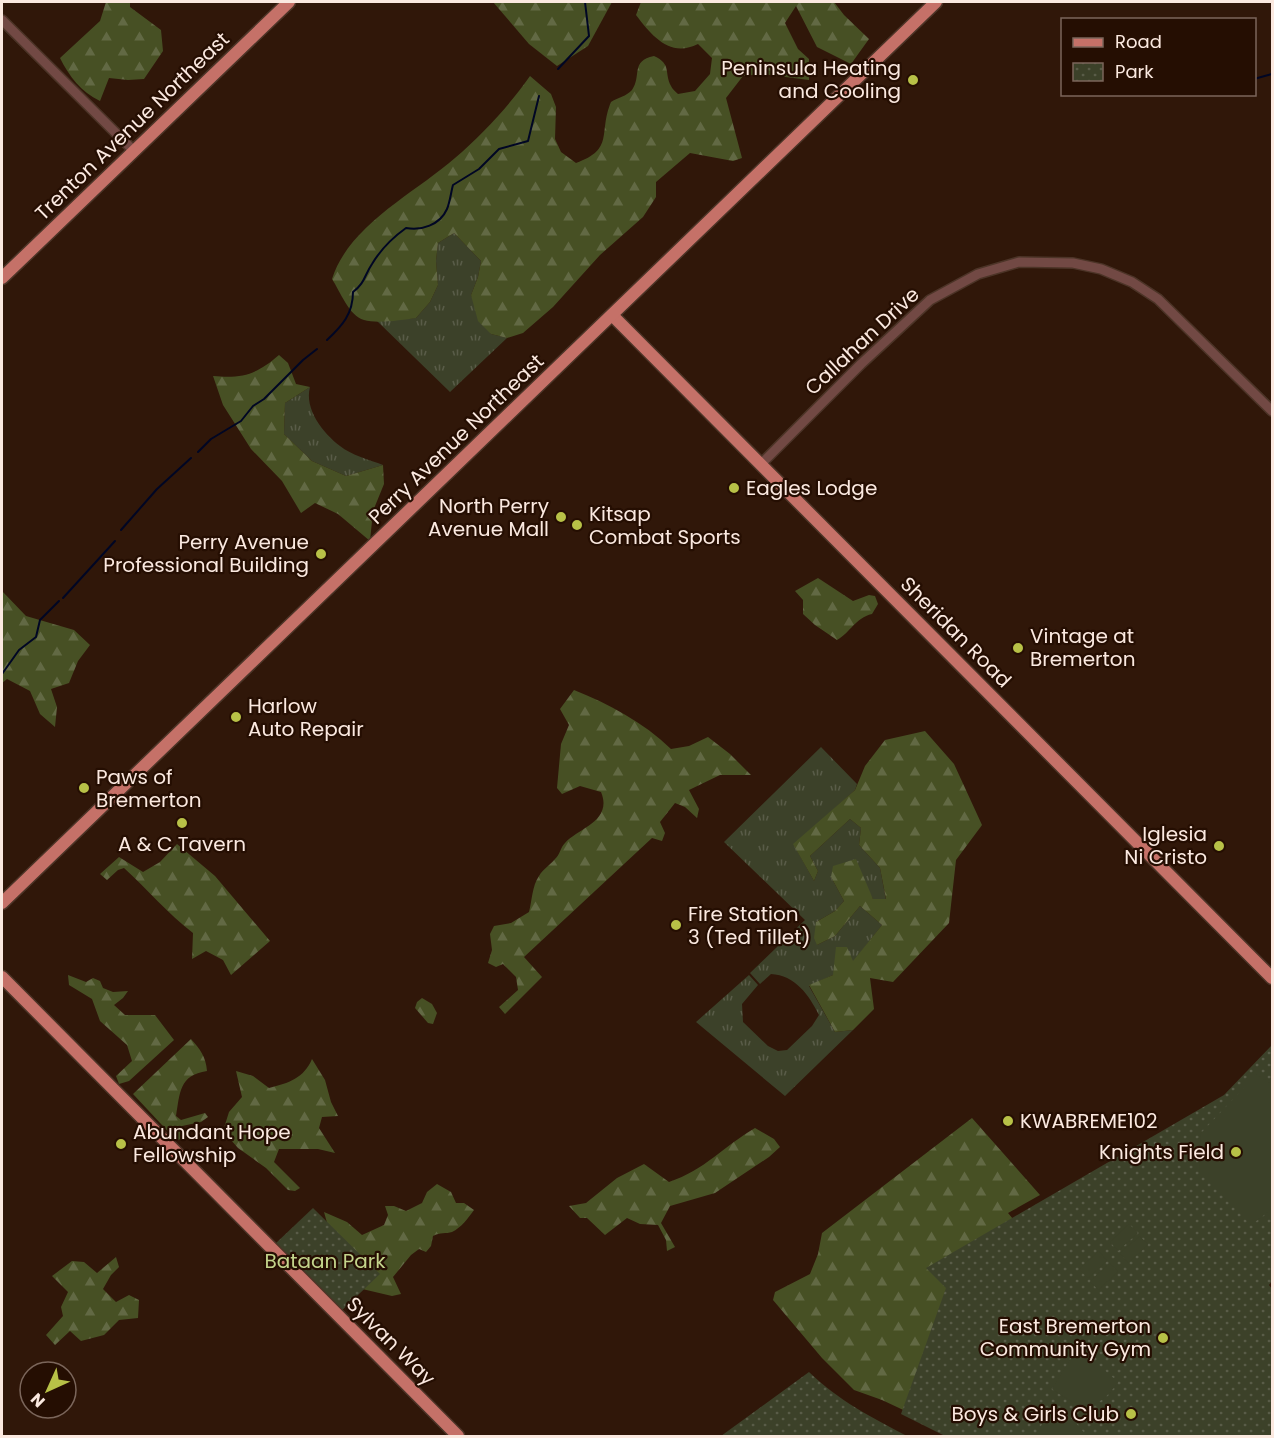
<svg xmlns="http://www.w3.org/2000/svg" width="1274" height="1438" font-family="Poppins,sans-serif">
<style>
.grass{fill:url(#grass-tufts)}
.forest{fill:url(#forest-firs)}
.park{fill:url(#park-dots)}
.garden{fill:#3c4129}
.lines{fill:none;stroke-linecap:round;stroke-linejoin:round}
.stream{stroke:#000624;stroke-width:2}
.minor-casing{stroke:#4c3427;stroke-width:12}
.major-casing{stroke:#4c3427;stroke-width:15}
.minor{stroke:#724944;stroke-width:9}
.major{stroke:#c57168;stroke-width:12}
.poi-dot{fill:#b8c147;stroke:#250e02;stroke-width:2}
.labels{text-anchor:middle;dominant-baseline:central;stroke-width:4.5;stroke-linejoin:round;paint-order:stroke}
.poi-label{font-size:20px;fill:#fbe9e0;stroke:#250e02;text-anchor:start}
.street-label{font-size:20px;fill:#fbe9e0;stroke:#250e02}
.park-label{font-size:20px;fill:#c3d48b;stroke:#250e02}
</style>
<defs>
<pattern id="grass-tufts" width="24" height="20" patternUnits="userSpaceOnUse" patternTransform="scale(1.5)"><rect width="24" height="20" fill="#3c4129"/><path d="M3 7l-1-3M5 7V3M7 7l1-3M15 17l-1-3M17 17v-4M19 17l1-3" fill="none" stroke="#595c48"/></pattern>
<pattern id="forest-firs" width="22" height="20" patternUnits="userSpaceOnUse" patternTransform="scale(1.5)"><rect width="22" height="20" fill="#475024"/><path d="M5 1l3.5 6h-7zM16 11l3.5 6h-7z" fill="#626944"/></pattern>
<pattern id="park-dots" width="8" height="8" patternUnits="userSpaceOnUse" patternTransform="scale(1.5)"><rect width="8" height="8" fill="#3c4129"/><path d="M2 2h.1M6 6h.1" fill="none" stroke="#595c48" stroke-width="1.8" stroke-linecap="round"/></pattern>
</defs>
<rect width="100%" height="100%" fill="#301709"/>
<g class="grass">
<polygon points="454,233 481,261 478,277 471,295 491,334 507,338 450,392 376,320 416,318 430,302 438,285 436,261 438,243"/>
<path d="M310,387C304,409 323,433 340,446C351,455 370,460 383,465L346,476L312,461L284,434L285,403Z"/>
<path d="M821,747L857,784L855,790L794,845L814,881L818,871L810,856L850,819L861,828L859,845L880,868L886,900L873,899L867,888L831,877L844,901L835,911L816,922L817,945L835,936L860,906L882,925L853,962L833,975L809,986L835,1032L853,1030L785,1096L696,1022L749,975L758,985L742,1004L743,1022L768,1046L778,1051L787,1050L812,1026L819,1015C809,995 795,975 771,974L760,984L750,973L805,920L724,842Z"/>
</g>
<g class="forest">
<path d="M106,2H130V7L161,30L163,51L144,79L128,80L109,78L100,101C81,92 69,76 60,58L100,21Z"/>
<polygon points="493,2 612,2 588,46 557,66 529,44"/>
<path d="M641,2H834L844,15L869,39L851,64L817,47L796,6L785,23L798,49L809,59V80L762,74L743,76L726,98L742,158L733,161L690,153L656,182V197L643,217L600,255L553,307L523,333L507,338L491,334L478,321L471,295L478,277L481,261L454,233L438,243L436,261L438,285L430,302L416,318C402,320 377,324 364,320C349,316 340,291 332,279C349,225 415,193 455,158C483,134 509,106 530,76L551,94L556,107L555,139L561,152L576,163C615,149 598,133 611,102C617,98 627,96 632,90C642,76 630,61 654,56C672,64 664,73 671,86C672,89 675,91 678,94L695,91L710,74L712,58L698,44C670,58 652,36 636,15Z"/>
<path d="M279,355L288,363L296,384L310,387L285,403L284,434L312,461L346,476L383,465L384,484L373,511L370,541L338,514L315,503L301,513L282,481L251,449L223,405L213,376C243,379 257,374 279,355Z"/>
<path d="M818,578L853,601L869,595L875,596L878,604L872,614C855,618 851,632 837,640L815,625L803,614V600L795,591Z"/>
<polygon points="2,591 26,616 74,630 90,645 78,661 69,683 51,689 57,707 55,727 40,714 30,691 7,679 2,683"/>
<path d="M574,690C609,704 643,722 671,749L689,746L708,737L730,754L751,775H720L689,790L699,809L697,818L685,807L675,803L660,822L665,833L662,841L652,838L524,957L542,977L505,1014L499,1007L518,990L516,977L503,964L496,967L488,963L492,950L490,934L494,926L511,923L529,912C532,901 532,886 539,876C543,869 550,865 555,859C560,855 560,848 565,843C579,828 613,821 601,792L580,786L562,794L557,788L561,744L569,725L560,709Z"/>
<polygon points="925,731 954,764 982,825 956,860 949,923 893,982 870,978 874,1009 853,1030 835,1032 809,985 833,975 836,947 847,947 853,961 882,925 860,906 835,936 817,945 814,938 816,922 835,911 844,901 831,877 833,866 856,859 873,899 886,899 880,868 859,845 861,828 850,819 810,856 818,871 814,881 793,844 855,790 865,766 885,740"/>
<path d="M177,844L215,876L270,941L231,975L223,960L206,951L192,959L193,933C168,914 147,889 124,868L118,870L107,880L100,874L119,857L143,872L160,862Z"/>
<polygon points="68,975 86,982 93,978 100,981 103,988 113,992 128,991 123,998 114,1005 125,1015 155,1015 174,1040 129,1081 119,1084 116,1076 132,1061 127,1045 100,1021 92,999 69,985"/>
<polygon points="422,998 432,1004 437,1013 433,1024 428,1023 415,1008 417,1002"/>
<path d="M191,1039C200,1049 206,1057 207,1071C179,1075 180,1093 176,1116L181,1120L205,1113L208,1117L201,1122L182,1126V1139L176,1140L133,1094Z"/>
<path d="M312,1059L325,1080L331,1102L338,1116L322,1117L319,1128L335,1153L318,1149H279L274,1162L300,1188L295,1191L288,1190L266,1168L238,1148L223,1131L229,1112L242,1097L236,1071L253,1076L269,1088C289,1083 304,1078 312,1059Z"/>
<polygon points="972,1118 1040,1195 1008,1213 1023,1231 931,1423 882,1400 854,1390 822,1358 773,1300 775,1292 810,1274 818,1254 822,1233"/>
<path d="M755,1128L774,1139L780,1147L769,1157L715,1193L670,1206L661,1223L675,1247L667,1251L666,1240L658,1225L640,1224L627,1218L605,1235L587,1218H580L569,1206L586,1203L617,1178L644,1164L669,1182C705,1170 724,1146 755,1128Z"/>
<path d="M437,1184L451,1192L456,1203H464L474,1210C469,1217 461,1228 452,1232C446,1234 440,1232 433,1236L431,1246L426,1252L419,1249L411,1255L393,1277L401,1294L392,1296L358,1288L331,1237L324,1212L347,1222L362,1235L384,1225L388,1215L385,1206H394L406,1211L422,1203L427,1192Z"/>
<polygon points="116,1257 119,1267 111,1275 103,1289 116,1302 129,1295 139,1300 138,1318 119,1320 104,1335 81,1341 70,1331 55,1345 46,1335 63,1316 61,1307 68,1292 52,1276 72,1261 84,1262 97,1273"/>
</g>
<g class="park">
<polygon points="1272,1045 1272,1281 1269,1285 1272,1289 1272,1436 945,1436 901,1414 946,1288 926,1268 1224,1095"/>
<polygon points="313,1208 380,1274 337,1315 275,1244"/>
<path d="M809,1372C839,1401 871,1417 907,1436H721Z"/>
</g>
<g class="garden">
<polygon points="1257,1074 1272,1085 1272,1209 1251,1225 1199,1171 1201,1133"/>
<polygon points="1129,1224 1138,1233 1118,1251 1110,1242"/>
<polygon points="1140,1236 1148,1245 1128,1263 1120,1253"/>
<polygon points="1099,1251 1107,1261 1088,1278 1079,1269"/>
<polygon points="1110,1263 1118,1272 1098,1290 1090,1281"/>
<path d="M1078,1347L1118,1382C1096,1414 1081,1409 1052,1389Z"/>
<polygon points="1054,1404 1075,1422 1087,1436 1035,1436"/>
</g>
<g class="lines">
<g class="stream">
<polyline points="558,69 589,36 585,2"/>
<polyline points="1254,79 1272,74"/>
<path d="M327,340C342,326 353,314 353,292C365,283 364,276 372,264C381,249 392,238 406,228C421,231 440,225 447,209C450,202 451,192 453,185L479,169L499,149L528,141L539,96"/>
<polyline points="198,452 211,439 241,421 253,406 264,399 303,360 317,349"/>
<polyline points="121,530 157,489 191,458"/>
<polyline points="63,598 115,541"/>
<polyline points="2,674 19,650 36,637 40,620 59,601"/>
</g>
<g class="minor-casing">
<g id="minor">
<polyline points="2,20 134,151"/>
<polyline points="761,464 861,364 930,300 978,274 1019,262 1073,263 1101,269 1132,282 1158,299 1272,411"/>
</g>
</g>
<g class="major-casing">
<g id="major">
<polyline points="2,278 289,2"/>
<polyline points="612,315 1272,978"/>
<polyline points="2,903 936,2"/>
<polyline points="2,977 458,1436"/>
</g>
</g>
<use href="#minor" class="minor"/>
<use href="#major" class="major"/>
</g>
<g class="poi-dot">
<circle cx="913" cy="80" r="6"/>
<circle cx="734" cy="488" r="6"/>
<circle cx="561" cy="517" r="6"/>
<circle cx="577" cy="525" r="6"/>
<circle cx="321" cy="554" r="6"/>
<circle cx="1018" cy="648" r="6"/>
<circle cx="236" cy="717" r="6"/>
<circle cx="84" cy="788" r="6"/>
<circle cx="182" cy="823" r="6"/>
<circle cx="1219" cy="846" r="6"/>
<circle cx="676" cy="925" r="6"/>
<circle cx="1008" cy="1121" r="6"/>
<circle cx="121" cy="1144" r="6"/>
<circle cx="1236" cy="1152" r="6"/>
<circle cx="1163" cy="1338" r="6"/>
<circle cx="1131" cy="1414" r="6"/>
</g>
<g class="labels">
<g class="poi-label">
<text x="901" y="68" text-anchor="end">Peninsula Heating<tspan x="901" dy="23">and Cooling</tspan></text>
<text x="746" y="488">Eagles Lodge</text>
<text x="549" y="506" text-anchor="end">North Perry<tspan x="549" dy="23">Avenue Mall</tspan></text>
<text x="589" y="514">Kitsap<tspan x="589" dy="23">Combat Sports</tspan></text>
<text x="309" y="542" text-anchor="end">Perry Avenue<tspan x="309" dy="23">Professional Building</tspan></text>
<text x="1030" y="636">Vintage at<tspan x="1030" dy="23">Bremerton</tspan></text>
<text x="248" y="706">Harlow<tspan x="248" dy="23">Auto Repair</tspan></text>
<text x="96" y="777">Paws of<tspan x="96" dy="23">Bremerton</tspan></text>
<text x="1207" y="834" text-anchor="end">Iglesia<tspan x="1207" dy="23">Ni Cristo</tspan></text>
<text x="182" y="844" text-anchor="middle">A &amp; C Tavern</text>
<text x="688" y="914">Fire Station<tspan x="688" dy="23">3 (Ted Tillet)</tspan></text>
<text x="1020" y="1121">KWABREME102</text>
<text x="133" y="1132">Abundant Hope<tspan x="133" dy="23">Fellowship</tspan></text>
<text x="1224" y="1152" text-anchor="end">Knights Field</text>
<text x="1151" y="1326" text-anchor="end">East Bremerton<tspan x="1151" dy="23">Community Gym</tspan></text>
<text x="1119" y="1414" text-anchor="end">Boys &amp; Girls Club</text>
</g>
<g class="street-label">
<text transform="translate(132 126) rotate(-44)">Trenton Avenue Northeast</text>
<text transform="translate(862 341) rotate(-43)">Callahan Drive</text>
<text transform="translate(456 439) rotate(-44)">Perry Avenue Northeast</text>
<text transform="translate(956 632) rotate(45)">Sheridan Road</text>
<text transform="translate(391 1341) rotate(45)">Sylvan Way</text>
</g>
<g class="park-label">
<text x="325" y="1261">Bataan Park</text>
</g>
</g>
<rect width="1274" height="1438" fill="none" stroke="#fbe9e0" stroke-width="6"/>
<rect x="1061" y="18" width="195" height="78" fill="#250e02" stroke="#7b665b" stroke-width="1.5"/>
<rect x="1073" y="38" width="30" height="9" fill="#c57168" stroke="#7b665b" stroke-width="1.5"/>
<text x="1115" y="48" font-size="18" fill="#fbe9e0">Road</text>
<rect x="1073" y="63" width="30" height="18" fill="url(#park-dots)" stroke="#7b665b" stroke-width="1.5"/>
<text x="1115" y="78" font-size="18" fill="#fbe9e0">Park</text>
<g transform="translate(48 1390) rotate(225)"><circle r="28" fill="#250e02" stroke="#7b665b" stroke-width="1.5"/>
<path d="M0-4.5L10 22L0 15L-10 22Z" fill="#b8c147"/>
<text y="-9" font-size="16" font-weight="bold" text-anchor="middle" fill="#fbe9e0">N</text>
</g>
</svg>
